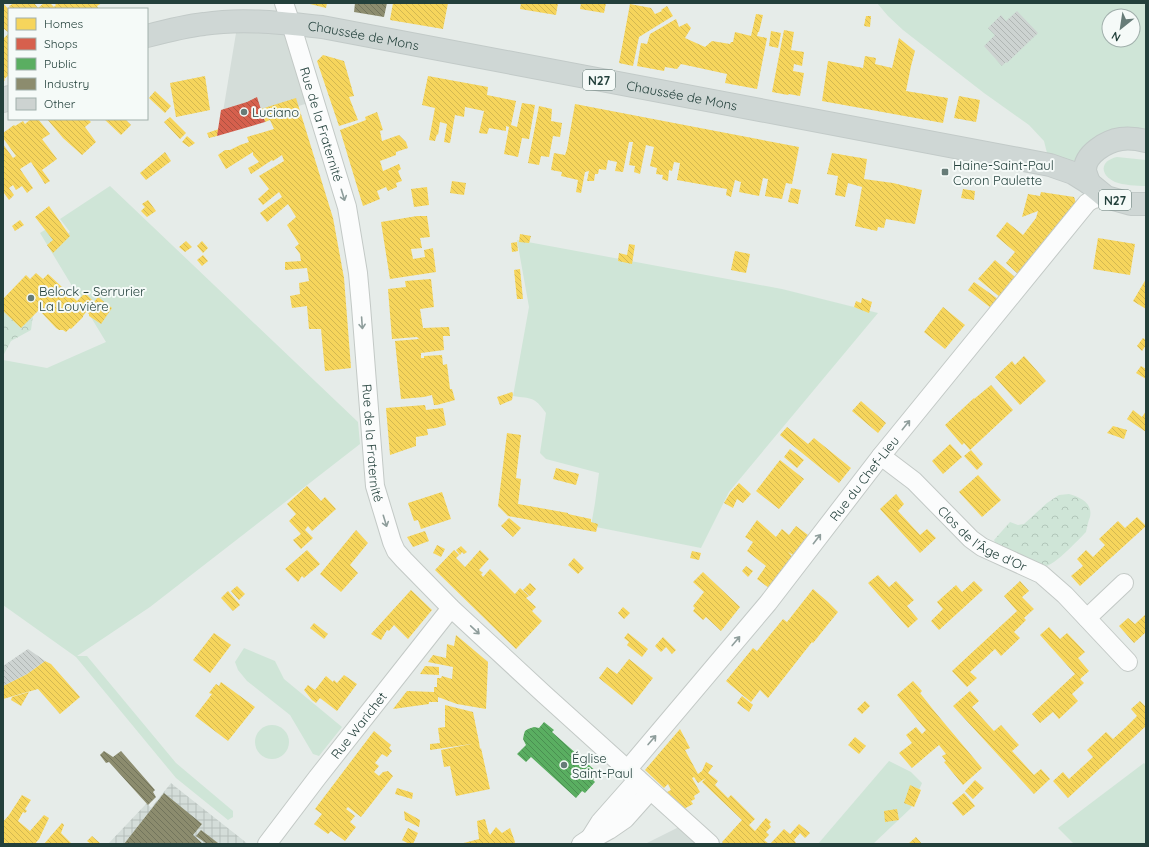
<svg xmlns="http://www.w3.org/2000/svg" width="1149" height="847" font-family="Quicksand,sans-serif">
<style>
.built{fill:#d4ddd9}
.industrial{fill:url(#industrial-grid)}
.grass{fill:#cfe5d7;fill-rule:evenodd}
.forest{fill:url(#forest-crowns)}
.homes{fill:url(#homes-back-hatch)}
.shops{fill:url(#shops-back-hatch)}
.public{fill:url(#public-back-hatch)}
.industry{fill:url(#industry-back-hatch)}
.building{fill:url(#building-back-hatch)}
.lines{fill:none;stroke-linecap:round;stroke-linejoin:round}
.minor-casing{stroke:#c3c9c6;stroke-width:20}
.primary-casing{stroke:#c2cac8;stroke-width:24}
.minor{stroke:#fbfcfc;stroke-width:18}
.primary{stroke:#cfd7d5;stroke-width:22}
.oneway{stroke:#8f9e9c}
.poi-dot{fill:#677c78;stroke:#f5faf8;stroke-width:1.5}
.labels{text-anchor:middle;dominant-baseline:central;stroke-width:4;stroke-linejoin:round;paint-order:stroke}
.shield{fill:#f5faf8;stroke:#627874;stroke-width:1}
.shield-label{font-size:12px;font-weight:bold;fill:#23403b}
.street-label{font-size:13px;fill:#23403b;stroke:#f5faf8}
.poi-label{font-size:13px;fill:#23403b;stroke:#f5faf8;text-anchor:start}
</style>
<defs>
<pattern id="industrial-grid" width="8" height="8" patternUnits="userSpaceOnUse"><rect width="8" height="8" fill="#d4ddd9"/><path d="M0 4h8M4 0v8" fill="none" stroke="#b6bfbb"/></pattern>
<pattern id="forest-crowns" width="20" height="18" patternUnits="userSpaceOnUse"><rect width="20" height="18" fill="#cfe5d7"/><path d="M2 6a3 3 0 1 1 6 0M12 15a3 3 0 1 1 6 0" fill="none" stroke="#b1c6b9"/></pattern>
<pattern id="homes-back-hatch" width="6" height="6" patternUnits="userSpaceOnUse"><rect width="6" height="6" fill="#f6d55c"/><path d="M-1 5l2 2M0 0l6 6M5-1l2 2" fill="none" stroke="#d3b851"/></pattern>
<pattern id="shops-back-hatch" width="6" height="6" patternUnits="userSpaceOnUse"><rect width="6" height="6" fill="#d6604d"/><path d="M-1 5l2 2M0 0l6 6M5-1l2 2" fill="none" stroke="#ad5141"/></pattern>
<pattern id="public-back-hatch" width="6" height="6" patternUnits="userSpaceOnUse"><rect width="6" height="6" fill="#5aae61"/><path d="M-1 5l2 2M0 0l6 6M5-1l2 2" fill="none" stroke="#4a8f51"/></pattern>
<pattern id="industry-back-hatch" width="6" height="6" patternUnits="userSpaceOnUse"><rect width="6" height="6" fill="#8c8c6e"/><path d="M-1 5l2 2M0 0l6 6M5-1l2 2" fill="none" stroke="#72745c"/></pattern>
<pattern id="building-back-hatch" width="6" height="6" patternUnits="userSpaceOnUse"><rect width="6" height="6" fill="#cdd3d1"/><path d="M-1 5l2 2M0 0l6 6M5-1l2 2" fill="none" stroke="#b0b6b4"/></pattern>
</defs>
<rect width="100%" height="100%" fill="#e6ece9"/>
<g class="built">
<polygon points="238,21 291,24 315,101 220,130"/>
<polygon points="687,823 710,844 645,844"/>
</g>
<polygon class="industrial" points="171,783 177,788 248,844 108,844 147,803 151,808"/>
<g class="grass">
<path d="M877,3H1146V141L1090,156L1073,163L1050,165L1044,141L1029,125L984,93L903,30L888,16ZM1109,16H1133V40H1109Z"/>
<path d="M1117,157L1146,160V186C1137,186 1123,185 1115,182C1100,175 1099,161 1117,157Z"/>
<polygon points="110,186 358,422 360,444 150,607 77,656 87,656 176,763 233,811 233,817 228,820 176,778 76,657 3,605 3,360 47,368 106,342 40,233 48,228 58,241 70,232 60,219"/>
<path d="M517,240L782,289L878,313L729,492L701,548L591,526L595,503L599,473L546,459L540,453L546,413C534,396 532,399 513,396L529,307Z"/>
<polygon points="244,648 275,661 284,679 342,727 319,756 313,754 290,715 247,681 238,670 235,662"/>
<circle cx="272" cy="742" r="17"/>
<polygon points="889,761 911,772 922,783 911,808 873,844 818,844"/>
<polygon points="1144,763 1146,765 1146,844 1074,844 1058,828"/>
</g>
<g class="forest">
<polygon points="3,309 22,327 33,315 31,330 11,341 3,356"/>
<path d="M1069,494C1080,497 1093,503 1090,517C1088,522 1087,527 1086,532C1079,539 1055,565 1046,566C1034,568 1007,551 996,545L994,540L1010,522L1018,525L1024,524L1047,503L1059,495Z"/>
</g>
<g class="homes">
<polygon points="3,3 9,10 9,33 3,28"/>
<polygon points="14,3 34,3 38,8 44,3 50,3 54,7 56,5 54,3 102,3 97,6 99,9 11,9 9,6"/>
<polygon points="306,3 327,3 326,8"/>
<polygon points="393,3 448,3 443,29 390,20"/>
<polygon points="521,3 558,3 556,15 520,9"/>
<polygon points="581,3 606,3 604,13 580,9"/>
<polygon points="630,4 651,8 655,14 662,11 661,10 667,6 673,16 639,37 633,66 619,63"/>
<polygon points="756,14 763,15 759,32 758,32 757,36 767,38 757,89 725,83 727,74 681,64 677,69 665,67 664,71 637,66 641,43 647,44 650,34 676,19 679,27 687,23 691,28 685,38 705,47 712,41 730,44 731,42 733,42 735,32 751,36"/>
<polygon points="866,16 871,16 870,27 864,26"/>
<polygon points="784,30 794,32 791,50 804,52 802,66 794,64 793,71 804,73 800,96 789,94 788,95 772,92"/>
<polygon points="771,31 781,33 778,48 769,46"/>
<polygon points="9,33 9,75 4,79 5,80 3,82 3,39"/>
<polygon points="899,38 915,51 911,66 906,91 948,98 943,123 822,101 828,61 863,68 865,56 876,58 875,64 892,68"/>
<polygon points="323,55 344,61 354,96 349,97 358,120 339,126 317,61"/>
<polygon points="205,76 210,110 176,117 170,83"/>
<polygon points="428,76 488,87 487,95 516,101 511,125 517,127 522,103 535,105 529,139 522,138 518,157 504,154 509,127 506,126 506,131 489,128 487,134 479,133 484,111 465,107 464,117 455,115 450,143 444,142 447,124 440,122 438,135 437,134 435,141 429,140 435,108 422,105"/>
<polygon points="155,91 171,106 165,113 149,98"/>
<polygon points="959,96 980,100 976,122 954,118"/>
<polygon points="296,98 333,218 344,278 351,368 325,371 321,329 309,329 307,306 292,308 290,296 300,294 299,283 309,281 307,268 285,270 285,262 301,261 300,254 295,247 299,244 287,225 296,217 288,204 267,222 260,213 282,197 279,192 263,205 258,199 269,189 259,176 284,161 282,155 273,161 272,160 251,174 248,168 259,162 253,155 253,152 226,169 218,155 225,150 230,150 240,145 249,142 247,137 274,129 270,120 265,122 261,109"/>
<polygon points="575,104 799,147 792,184 786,183 782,199 765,196 768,179 763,178 759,196 739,192 741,182 735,180 731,197 726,195 727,189 677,180 680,163 674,162 672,171 669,170 668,181 662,179 663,175 656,174 657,168 650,166 654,147 646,145 640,174 634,172 635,166 629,165 633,142 629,142 623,172 615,171 617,162 608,160 606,170 599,169 598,174 595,174 594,181 587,181 589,171 585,172 581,193 576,192 578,180 561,176 562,172 551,170 554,153 565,155 567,149"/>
<polygon points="539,106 552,109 551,121 562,123 560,137 553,136 549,157 541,156 539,165 528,163"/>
<polygon points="377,112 383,130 380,131 382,141 399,135 406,142 408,148 396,152 396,155 380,161 383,171 399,164 401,169 398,171 402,181 396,183 397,187 388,191 386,187 377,191 380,199 363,206 340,130 366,120 365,117"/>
<polygon points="170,117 186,133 180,139 164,122"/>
<polygon points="31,119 38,119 50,134 42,139 57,159 42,170 50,181 45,184 31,162 20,169 33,188 27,193 22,186 16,190 13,185 9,188 14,195 9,200 4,193 3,194 3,144 13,158 16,156 3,138 3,133 14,125 15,126 23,121 25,124"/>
<polygon points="47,119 88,119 91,122 85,127 96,142 82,155 63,138"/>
<polygon points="104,119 125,119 131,125 121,135"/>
<polygon points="219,129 217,136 209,138 207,133"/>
<polygon points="187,136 195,143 189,147 182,142"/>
<polygon points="165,152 171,161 146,180 140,173"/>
<polygon points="832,153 867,159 864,179 893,183 922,190 915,224 886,219 884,228 878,227 877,231 855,226 862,187 848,183 845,197 835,195 838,176 827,174"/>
<polygon points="452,181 466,183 464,195 450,193"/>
<polygon points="427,187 429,205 414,207 411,189"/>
<polygon points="791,188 801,190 798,204 788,202"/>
<polygon points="963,189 975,191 974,200 961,198"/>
<polygon points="1041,192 1074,197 1076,203 1018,274 1006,263 1015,252 996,236 1007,222 1023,235 1036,218 1038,211 1022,217 1028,194 1040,196"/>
<polygon points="148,200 156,211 147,217 141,211 145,207 142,204"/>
<polygon points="49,206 70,236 53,253 47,245 53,240 35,217"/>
<polygon points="417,216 427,216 430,237 420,238 422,248 411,249 413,259 425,257 424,250 433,248 436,272 390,279 381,222"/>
<polygon points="20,220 24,225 15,231 12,226"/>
<polygon points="520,234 531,236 529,243 519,242"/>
<polygon points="1098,238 1135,244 1130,275 1093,269"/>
<polygon points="186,241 192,247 185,252 179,247"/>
<polygon points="202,241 208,248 203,253 197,246"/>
<polygon points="517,242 518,251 512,252 511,243"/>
<polygon points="629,244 635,245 632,264 618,261 619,253 627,255"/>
<polygon points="735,251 750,254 746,273 731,270"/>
<polygon points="203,255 208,261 202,266 197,260"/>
<polygon points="995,260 1015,277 1000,297 978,279"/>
<polygon points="520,269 523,299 517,299 514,270"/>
<polygon points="36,273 43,279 48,274 77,301 85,293 94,302 98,297 112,308 101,324 89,316 89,314 86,312 83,316 83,317 71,329 70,328 66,332 63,330 59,330 56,328 39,310 21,328 3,311 3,299 26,275 30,279"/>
<polygon points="431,279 434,307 420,309 423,328 449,327 450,336 443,336 444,350 421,353 421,358 424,358 424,356 442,355 443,365 447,364 450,389 452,389 455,400 437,405 434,405 432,395 424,397 401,399 395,341 419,339 417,337 392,339 388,289 406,287 405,281"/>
<polygon points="1146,279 1146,309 1133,301"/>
<polygon points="974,282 998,299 991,308 968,290"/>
<polygon points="862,298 872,302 869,313 854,307 856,301 861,303"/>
<polygon points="943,307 965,325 945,349 924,332"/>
<polygon points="1143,338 1146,340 1146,345 1142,351 1137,346"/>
<polygon points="1024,356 1046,381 1020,405 995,377 1012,361 1015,365"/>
<polygon points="1141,366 1146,369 1146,379 1136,373"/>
<polygon points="991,385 1013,410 970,450 964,443 962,445 945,425 974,398 974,399"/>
<polygon points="512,392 513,394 512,400 500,405 497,397"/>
<polygon points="861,401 886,423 878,433 852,411"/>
<polygon points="425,405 426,410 443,408 446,425 436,428 427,429 428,435 416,437 416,446 390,455 386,408"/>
<polygon points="1133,410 1142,417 1146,411 1146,432 1127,419"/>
<polygon points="1113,426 1127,430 1124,439 1107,433"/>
<polygon points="787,427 808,444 814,438 851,468 839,483 780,435"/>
<polygon points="507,433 521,435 516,478 521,479 518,504 568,513 568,514 591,519 591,522 598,524 596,532 508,516 498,506"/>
<polygon points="950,444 962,457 943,474 932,461"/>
<polygon points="790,449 804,460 797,468 784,457"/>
<polygon points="971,450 983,464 977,470 964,456"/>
<polygon points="780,460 804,479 779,509 756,491"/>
<polygon points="556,468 579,474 576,485 553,479"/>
<polygon points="978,475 1001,500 982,517 959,492"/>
<polygon points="739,483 751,494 743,503 737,499 733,508 724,503 730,493"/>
<polygon points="307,486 321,501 325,497 336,509 312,531 308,526 305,530 313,538 301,549 293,540 301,534 289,521 296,514 287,504"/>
<polygon points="442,492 451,519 421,529 418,520 414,521 408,503"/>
<polygon points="896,494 904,504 898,511 920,535 927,529 936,538 920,553 880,509"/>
<polygon points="1137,517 1146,526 1080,586 1071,576 1083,566 1077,559 1086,550 1093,557 1105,545 1099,539 1118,521 1125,528"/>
<polygon points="509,518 521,528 513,537 501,526"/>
<polygon points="757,520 776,537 782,529 789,535 796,526 808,535 793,555 788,552 792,556 769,588 757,579 766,566 747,551 753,542 745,537"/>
<polygon points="356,530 368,543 350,565 358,573 341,592 320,574"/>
<polygon points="425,531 429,541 413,547 407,537"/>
<polygon points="437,545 445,549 441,557 433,553"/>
<polygon points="461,546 467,552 464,554 462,552 460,555 456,550"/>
<polygon points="307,550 320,564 304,578 302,576 298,582 285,569"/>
<polygon points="454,550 459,555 456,558 465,567 480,550 489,559 479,570 483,573 481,574 483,577 490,569 515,594 520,588 529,596 526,598 536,607 532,611 542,621 516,649 435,570"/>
<polygon points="692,551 701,553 699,560 690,558"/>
<polygon points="574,558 584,568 578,574 568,565"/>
<polygon points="746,566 753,571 748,577 742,571"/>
<polygon points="703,572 740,607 721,631 706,617 703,620 693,611 695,608 693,606 704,592 693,582"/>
<polygon points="878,575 889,587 896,581 914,600 907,606 918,619 908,628 868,583"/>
<polygon points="974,581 983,590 939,630 931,621 943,609 937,602 956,585 962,592"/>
<polygon points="1020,581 1029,591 1022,597 1034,609 1024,618 1026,620 1014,632 1020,638 1001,656 995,649 970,672 977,678 967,687 952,671 1017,611 1004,596"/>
<polygon points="530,583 536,589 530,596 523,590"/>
<polygon points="237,586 245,594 239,600 231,591"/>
<polygon points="813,589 828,602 838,612 813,643 812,642 768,698 760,690 751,702 726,681 753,648 757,651 783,619 787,622"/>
<polygon points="411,590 432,610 408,639 394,625 389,631 387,630 381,640 371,634"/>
<polygon points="228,591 240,605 233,611 221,598"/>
<polygon points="623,607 630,613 624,619 618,613"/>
<polygon points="1146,614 1146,632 1134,643 1119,626 1128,618 1135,624"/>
<polygon points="314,623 328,634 324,639 310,628"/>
<polygon points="1049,627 1060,639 1067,633 1085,652 1078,658 1089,671 1080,679 1084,683 1072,694 1078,701 1059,719 1053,712 1040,723 1032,714 1075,674 1040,635"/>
<polygon points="214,633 231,645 210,673 193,660"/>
<polygon points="628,633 648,649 642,657 627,645 629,642 624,638"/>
<polygon points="456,635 488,662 486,709 457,704 438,697 438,702 429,702 429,704 393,709 407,691 434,692 434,687 437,687 437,678 441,678 442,676 452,679 453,667 428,662 433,655 446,658 447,644 454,646"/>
<polygon points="663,637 676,650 672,654 666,647 661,652 655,646"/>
<polygon points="629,659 653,678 632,705 599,678 607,667 617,674"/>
<polygon points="45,661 51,664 80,697 60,714 38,689 3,699 3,686 27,674"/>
<polygon points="425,666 439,667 439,675 420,674"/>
<polygon points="344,675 357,684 337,711 320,698 316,703 312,700 304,690 308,685 315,690 326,676 333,682 334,680 337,683"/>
<polygon points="913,681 922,691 920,693 935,712 982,768 963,785 944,762 946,761 942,756 946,754 939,745 912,768 899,753 912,743 906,735 916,727 922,734 926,730 897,695"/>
<polygon points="221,682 255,707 228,741 195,716 212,694 209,693 216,684 219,686"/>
<polygon points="970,691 979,701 972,707 994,731 1001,725 1019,745 1012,751 1034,775 1041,769 1050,779 1034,794 953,706"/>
<polygon points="29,692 21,706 11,700 12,697"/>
<polygon points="742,696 753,705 749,712 737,703"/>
<polygon points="865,701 870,706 862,714 857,709"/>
<polygon points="1140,701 1146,707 1146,726 1068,798 1053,781 1063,772 1069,779 1093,757 1087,750 1106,732 1113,739 1125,728 1137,716 1131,709"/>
<polygon points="445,705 473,712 479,742 480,749 481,748 490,789 456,796 450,766 444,767 441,750 471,744 430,750 430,744 440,743 438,728 445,727"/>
<polygon points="680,729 690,748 685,750 698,774 702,771 706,762 713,766 708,773 718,781 715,785 728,798 731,795 755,819 749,825 755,831 766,818 771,822 769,824 771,827 766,832 769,835 764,840 769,844 724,844 722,842 742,820 702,782 706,778 698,783 694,777 692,778 700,792 694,796 695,799 691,801 693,804 682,810 665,793 671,790 668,784 664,788 645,770"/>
<polygon points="374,731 391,745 389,748 392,751 387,757 382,754 375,763 379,766 374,772 379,776 383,772 388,771 393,776 361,817 348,807 346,809 355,816 350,822 356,827 345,841 331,831 328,834 314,824 322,814 315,809"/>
<polygon points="855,737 866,746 859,754 848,745"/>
<polygon points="975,780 984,788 973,799 965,791"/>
<polygon points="910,785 921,790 914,807 904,803"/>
<polygon points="397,788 413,793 412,799 395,794"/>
<polygon points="964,793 975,806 963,816 952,803"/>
<polygon points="22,795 31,800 25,809 27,811 25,813 23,812 18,821 30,831 44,815 49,818 39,839 35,844 3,844 3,822 9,815"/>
<polygon points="897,809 899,820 885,822 884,811"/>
<polygon points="404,811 420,820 419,827 405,820"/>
<polygon points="485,819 488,831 490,835 496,827 502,833 510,828 515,842 514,844 460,844 479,839 477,821"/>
<polygon points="62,823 64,825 61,833 72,844 44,844"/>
<polygon points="799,824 810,833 805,838 800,833 794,840 796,843 795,844 770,844 784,829 790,834"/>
<polygon points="408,828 418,833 413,844 409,844 402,840"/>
<polygon points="92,836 101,844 91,844 87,841"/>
<polygon points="916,837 922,844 908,844"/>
</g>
<polygon class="shops" points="257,97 265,122 217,136 221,110 247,102"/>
<polygon class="public" points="544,722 554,730 552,732 598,773 593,780 595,782 585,793 582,791 576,798 531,757 526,762 517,754 526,745 523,739 524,734 525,731 528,729 534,727 539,728"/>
<g class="industry">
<polygon points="355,3 387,3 384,17 354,12"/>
<polygon points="104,751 113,757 121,751 155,790 153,792 156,797 148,805 109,762 106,763 100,755"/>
<polygon points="164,793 202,824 193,835 203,844 124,844"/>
<polygon points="201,830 218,843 217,844 207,844 196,836"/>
</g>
<g class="building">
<polygon points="1017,11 1038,33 1007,63 1006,62 1002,66 984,46 995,35 988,28 1001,15 1006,21"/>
<polygon points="28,649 45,661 27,674 3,686 3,666"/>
</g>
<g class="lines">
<g class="minor-casing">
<g id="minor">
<path id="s1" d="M284,3L291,24L347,207L358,273L361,306L375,486L392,542L396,551L404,560L451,608L545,695L710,844"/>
<path id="s2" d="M881,456L914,481L971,539L982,547L1041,574L1065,595L1128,662"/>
<polyline points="1087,618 1124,583"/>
<path id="s3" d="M627,770L768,603L881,456L1087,203L1093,199L1106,197"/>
<polyline points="590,838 600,822 638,779"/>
<path id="s4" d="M267,844L317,778L451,608"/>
<polyline points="581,844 590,838 600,835 609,830 625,819 650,791"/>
</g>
</g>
<g class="primary-casing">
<g id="primary">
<path id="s5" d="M147,36C166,31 185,26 204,24C243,18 283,23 322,27L1050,165L1073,173L1089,183L1106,197L1131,204H1146"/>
<polyline points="3,101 9,97"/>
<path d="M1089,183C1088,179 1086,175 1085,171C1084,154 1107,141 1121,139C1129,138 1138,139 1146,141"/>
</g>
</g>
<use href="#minor" class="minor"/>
<use href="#primary" class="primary"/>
</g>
<defs><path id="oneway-shaft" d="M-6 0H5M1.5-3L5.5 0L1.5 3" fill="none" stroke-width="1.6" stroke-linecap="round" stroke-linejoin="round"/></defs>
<g class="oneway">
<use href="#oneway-shaft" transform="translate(343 195) rotate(73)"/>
<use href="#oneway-shaft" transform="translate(362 323) rotate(86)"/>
<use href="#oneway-shaft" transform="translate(906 425) rotate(-51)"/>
<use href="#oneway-shaft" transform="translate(385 521) rotate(73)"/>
<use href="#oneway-shaft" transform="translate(817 539) rotate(-52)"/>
<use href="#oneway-shaft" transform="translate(475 630) rotate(43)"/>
<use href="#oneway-shaft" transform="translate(736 641) rotate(-50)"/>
<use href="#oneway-shaft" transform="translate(652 740) rotate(-49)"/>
</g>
<g class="poi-dot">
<circle cx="244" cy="112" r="4"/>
<rect x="941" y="168" width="8" height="8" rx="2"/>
<circle cx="31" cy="298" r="4"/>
<circle cx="564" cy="765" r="4"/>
</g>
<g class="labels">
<g class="shield">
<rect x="583" y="70" width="32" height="20" rx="3"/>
<rect x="1099" y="190" width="32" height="20" rx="3"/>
</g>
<g class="shield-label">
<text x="599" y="80">N27</text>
<text x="1115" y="200">N27</text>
</g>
<g class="street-label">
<text stroke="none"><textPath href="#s5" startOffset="219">Chaussée de Mons</textPath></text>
<text stroke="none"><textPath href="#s5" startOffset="543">Chaussée de Mons</textPath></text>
<text stroke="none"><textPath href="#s1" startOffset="127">Rue de la Fraternité</textPath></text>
<text stroke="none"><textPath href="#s1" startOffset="451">Rue de la Fraternité</textPath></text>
<text stroke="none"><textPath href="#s3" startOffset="376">Rue du Chef-Lieu</textPath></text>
<text stroke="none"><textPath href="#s2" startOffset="132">Clos de l'Âge d'Or</textPath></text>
<text stroke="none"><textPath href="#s4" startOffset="150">Rue Warichet</textPath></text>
</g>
<g class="poi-label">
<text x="252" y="112">Luciano</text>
<text x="953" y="165">Haine-Saint-Paul<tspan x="953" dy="15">Coron Paulette</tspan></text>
<text x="39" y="291">Belock – Serrurier<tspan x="39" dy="15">La Louvière</tspan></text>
<text x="572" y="758">Église<tspan x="572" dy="15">Saint-Paul</tspan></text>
</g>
</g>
<rect width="1149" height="847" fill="none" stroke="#23403b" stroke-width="8"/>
<rect x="8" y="8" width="140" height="112" fill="#f5faf8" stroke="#a1b0ac"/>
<rect x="16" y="18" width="20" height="12" fill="#f6d55c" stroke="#a1b0ac"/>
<text x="44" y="28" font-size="12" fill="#23403b">Homes</text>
<rect x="16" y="38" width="20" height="12" fill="#d6604d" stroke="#a1b0ac"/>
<text x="44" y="48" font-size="12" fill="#23403b">Shops</text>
<rect x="16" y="58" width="20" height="12" fill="#5aae61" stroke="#a1b0ac"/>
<text x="44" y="68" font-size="12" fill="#23403b">Public</text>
<rect x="16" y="78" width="20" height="12" fill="#8c8c6e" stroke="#a1b0ac"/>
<text x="44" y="88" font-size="12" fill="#23403b">Industry</text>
<rect x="16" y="98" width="20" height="12" fill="#cdd3d1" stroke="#a1b0ac"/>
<text x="44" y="108" font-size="12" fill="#23403b">Other</text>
<g transform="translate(1121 28) rotate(210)"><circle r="19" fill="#f5faf8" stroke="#a1b0ac"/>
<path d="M0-3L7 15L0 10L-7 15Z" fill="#677c78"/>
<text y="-6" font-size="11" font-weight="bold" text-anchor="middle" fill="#23403b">N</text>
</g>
</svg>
